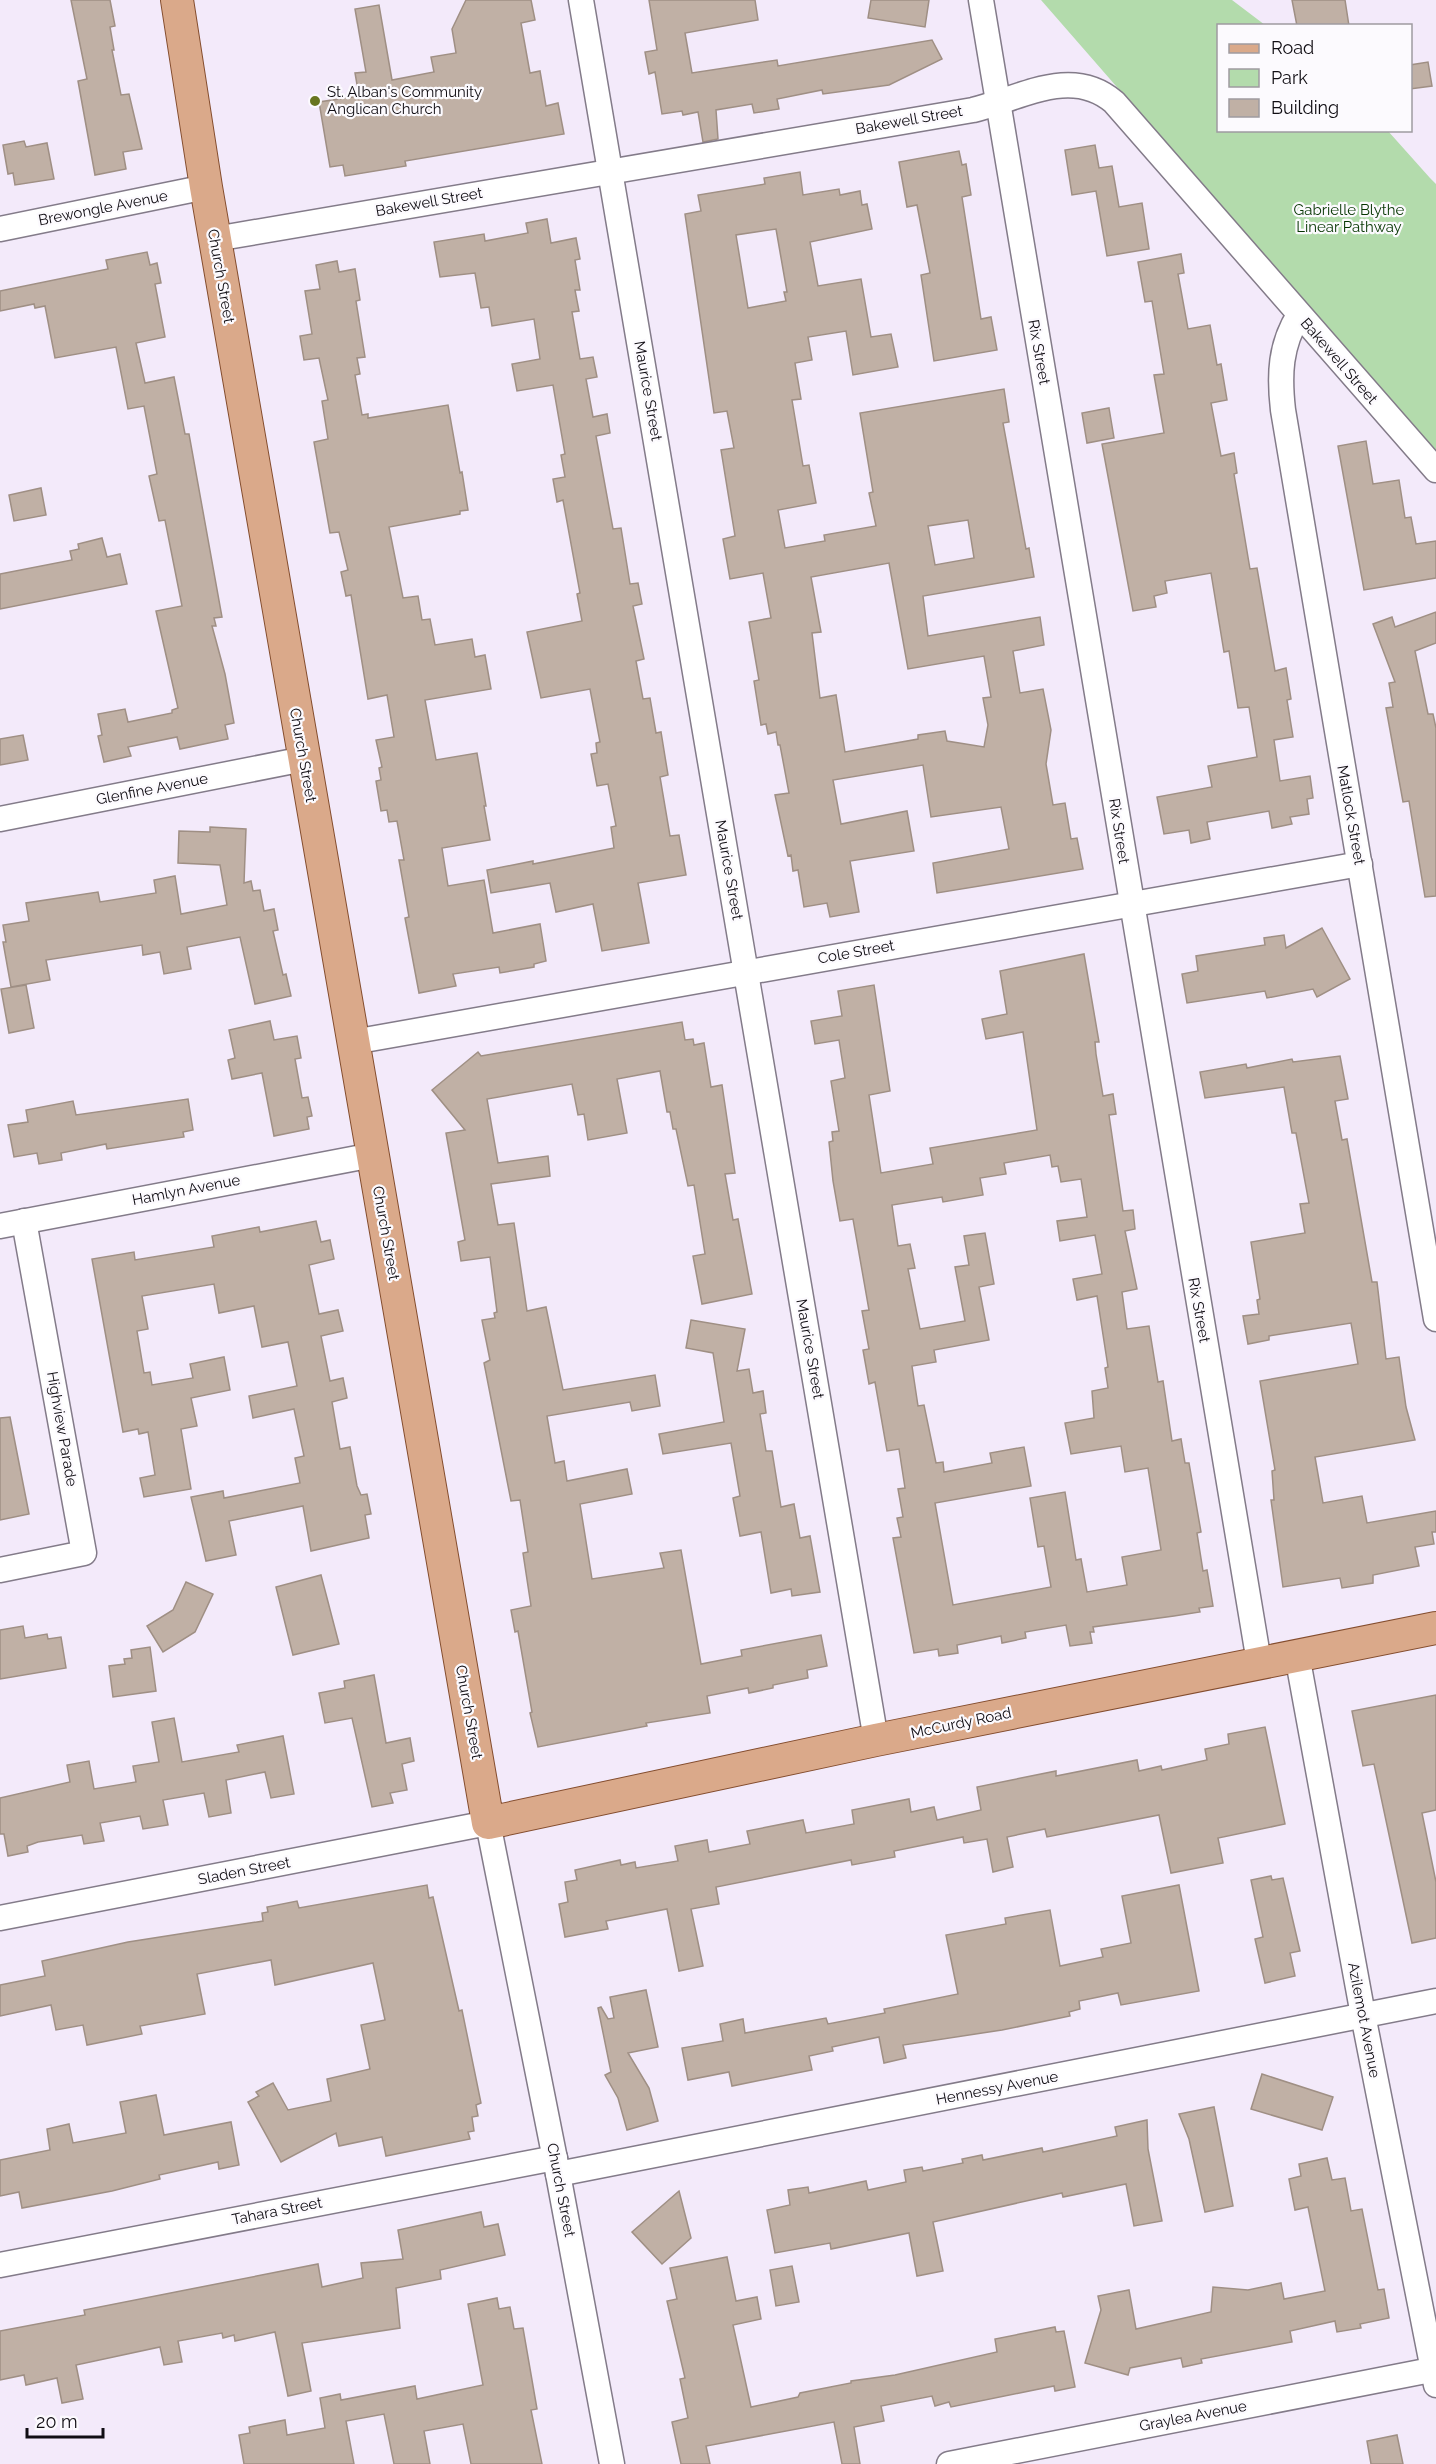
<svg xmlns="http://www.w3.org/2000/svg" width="1436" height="2464" font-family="Raleway,sans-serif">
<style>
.green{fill:#b3dbac}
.building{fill:#c0b0a5;stroke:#9f8f84;stroke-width:1.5;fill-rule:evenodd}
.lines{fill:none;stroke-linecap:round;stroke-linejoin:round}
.minor-casing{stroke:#837b89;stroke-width:27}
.major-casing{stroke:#844d2e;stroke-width:34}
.minor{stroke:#fff;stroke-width:24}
.major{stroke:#daa98a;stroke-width:32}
.poi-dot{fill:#687520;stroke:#fcfafe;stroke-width:2}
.labels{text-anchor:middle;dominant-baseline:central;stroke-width:4.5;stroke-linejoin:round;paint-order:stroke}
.poi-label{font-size:15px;fill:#100d13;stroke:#fcfafe;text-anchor:start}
.street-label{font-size:15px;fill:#100d13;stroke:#fcfafe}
.park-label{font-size:15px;fill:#053500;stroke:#fcfafe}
</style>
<rect width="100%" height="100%" fill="#f3eafa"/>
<polygon class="green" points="1041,0 1232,0 1265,25 1218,26 1218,130 1388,131 1430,178 1436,184 1436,453"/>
<g class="building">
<polygon points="71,0 110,0 115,26 110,27 114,50 112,50 121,95 129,94 142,149 123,152 126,169 95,175 78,81 87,79"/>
<polygon points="466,0 531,0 535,20 521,23 530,73 540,71 546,106 558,103 564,134 405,161 406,166 345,176 343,165 330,167 319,102 359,96 355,73 366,72 355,9 379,5 392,80 434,72 431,57 456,53 452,29"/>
<polygon points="649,0 755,0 758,20 685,33 692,73 777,60 778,66 932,40 942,59 889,85 823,94 822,90 777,99 779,109 754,113 752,104 716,110 718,139 703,142 698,112 683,115 682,111 662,114 655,72 649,74 645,52 657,50"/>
<polygon points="871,0 929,0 925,27 868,18"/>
<polygon points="1292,0 1345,0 1349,26 1297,26"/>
<polygon points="1428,62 1432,86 1410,89 1410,65"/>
<polygon points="24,141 26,147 47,143 54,179 15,185 13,173 8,174 3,145"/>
<polygon points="1095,145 1099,168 1112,166 1119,207 1142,203 1149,249 1107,256 1096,191 1072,195 1065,150"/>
<polygon points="959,151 962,165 966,164 971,195 962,197 981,319 991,317 997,350 934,361 921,275 930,273 917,205 907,207 899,162"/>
<path d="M800,172L803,195L839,189L840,195L860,191L862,205L867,204L872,229L810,242L818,286L861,279L871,337L891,334L898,367L853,375L846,331L808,337L812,360L795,363L801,399L792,400L803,466L809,465L816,503L778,510L785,548L825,541L824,535L876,526L869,493L873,492L860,413L1004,389L1009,422L1003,423L1026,549L1029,548L1034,577L923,596L928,636L1040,617L1044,645L1013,651L1020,693L1043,689L1051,730L1046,764L1053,805L1065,803L1071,839L1077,838L1083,869L937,893L933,863L1009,849L1001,807L931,817L923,765L833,780L841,824L907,811L914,851L850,861L859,912L830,917L827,903L804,907L798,870L793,871L791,855L788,856L775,795L789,793L780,745H778L776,732L768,734L766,724L761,725L754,681L759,680L749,622L771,618L763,573L730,579L723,539L735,536L721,450L734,448L727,411L714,413L685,214L701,211L698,195L765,184L764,178ZM776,229L787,292H784L786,301L748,308L736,235ZM968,520L974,558L935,565L928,526ZM889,563L908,669L984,656L991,697L983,698L988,725L984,747L947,741L945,731L918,735V739L845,752L836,695L820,698L812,633L821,632L811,577Z"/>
<polygon points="547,219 551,243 576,238 580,259 575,260 580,290 575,290 579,311 572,312 580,359 593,357 597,377 586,379 593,417 607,414 610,433 596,436 613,529 621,528 630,584 638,583 642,604 633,606 644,659 636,661 643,699 650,698 656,733 661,732 668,775 660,777 670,836 679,835 686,875 638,883 649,943 602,951 593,904 556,912 550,883 491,893 487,870 533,861 533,864 614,848 611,827 616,826 608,784 597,786 591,754 597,753 596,743 600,742 590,689 541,698 527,632 582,621 577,594 580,593 563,500 557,502 553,479 565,477 561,455 565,454 553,385 517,391 512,364 540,359 534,319 492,326 489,307 481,308 475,273 440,277 434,242 484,234 485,241 528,233 526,223"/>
<polygon points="147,252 150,265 157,263 161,283 155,284 165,337 136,343 145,383 174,377 185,434 189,434 222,617 214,618 216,626 212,626 225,674 234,723 225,725 228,739 180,749 177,737 128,747 131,756 104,762 98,736 102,735 98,714 125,709 128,722 172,713 172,710 178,708 156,611 182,606 165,520 159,521 149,476 157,474 144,406 128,409 116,347 55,358 45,306 35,308 34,304 0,311 0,291 108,269 106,260"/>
<polygon points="1181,254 1184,273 1178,274 1188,329 1210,325 1217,365 1221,364 1227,400 1211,403 1221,456 1234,453 1237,473 1234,474 1250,569 1257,568 1275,671 1286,668 1291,699 1287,700 1293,737 1274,740 1280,781 1310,776 1313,798 1307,799 1309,814 1290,817 1292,824 1272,828 1269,811 1207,822 1210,839 1191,843 1189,830 1164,834 1157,797 1212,787 1208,766 1257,757 1249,707 1238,708 1229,651 1224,652 1211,573 1165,581 1167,593 1154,596 1156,607 1133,611 1102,444 1164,433 1154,375 1164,374 1152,301 1145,302 1138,262"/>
<polygon points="337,261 339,272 355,269 360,300 356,301 365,357 357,358 360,374 355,375 362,415 368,414 368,418 448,405 460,473 462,472 468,510 460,511 460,514 389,527 403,598 418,596 422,620 430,619 435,645 472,639 475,657 485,655 491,689 425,700 436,760 477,753 486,806 484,806 490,840 442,848 448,886 484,880 493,933 540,924 546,961 534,964 534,967 500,973 499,967 453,974 456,986 419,993 405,918 409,917 399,860 404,860 397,821 389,822 387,810 381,811 376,781 381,780 379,768 382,767 376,740 394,737 387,695 368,699 351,595 346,596 341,572 348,570 339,532 330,533 314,442 328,439 322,401 328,400 319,358 304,360 300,336 312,334 305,291 320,289 316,265"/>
<polygon points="1109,408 1114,438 1087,443 1082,413"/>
<polygon points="1366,441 1373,484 1399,480 1405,518 1411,517 1416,544 1436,541 1436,578 1364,590 1338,446"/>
<polygon points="41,488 46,515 14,521 9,495"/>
<polygon points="102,538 107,557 120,554 127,584 0,609 0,574 72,560 70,551 79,549 78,544"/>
<polygon points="1436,612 1436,643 1415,651 1428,714 1433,714 1436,728 1436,896 1425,897 1409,801 1403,802 1386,708 1393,707 1389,683 1395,682 1373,624 1392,617 1395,627"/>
<polygon points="23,735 28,760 0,765 0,739"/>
<polygon points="210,827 246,829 244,883 251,881 253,891 260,890 264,911 274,909 278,930 273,931 283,975 286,974 291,996 255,1004 240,937 187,947 191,969 164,974 160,952 143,955 142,945 46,960 50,980 11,987 3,942 6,942 3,925 29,921 26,903 98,892 100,902 156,893 154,880 175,876 181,914 227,905 220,865 178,863 179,831 210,832"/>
<polygon points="1322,928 1350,979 1317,997 1313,989 1267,998 1265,991 1187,1003 1182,974 1198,971 1196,956 1265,945 1264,938 1284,935 1286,948"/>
<path d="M1084,954L1099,1042H1095L1096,1054L1103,1096L1113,1094L1116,1114L1109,1115L1123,1211L1133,1210L1135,1229L1125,1231L1137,1289L1122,1292L1127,1329L1149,1326L1158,1382L1163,1381L1172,1441L1181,1439L1185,1463H1189L1201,1532L1197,1533L1203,1571L1207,1570L1213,1606L1199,1608L1200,1612L1174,1616L1093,1627L1094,1632H1090L1092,1643L1070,1646L1066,1625L1025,1632L1026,1638L1002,1643L1001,1636L957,1645L958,1653L939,1656L938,1649L914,1653L893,1538L901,1537L897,1518L903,1517L898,1489L905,1488L899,1449L887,1451L875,1382L869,1384L863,1350L869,1349L862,1311L869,1310L853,1219L840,1221L833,1181L829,1142L833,1141L832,1132L839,1131L831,1081L845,1078L839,1040L815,1044L811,1021L842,1016L838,991L874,985L890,1091L869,1095L881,1173L933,1164L930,1148L1037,1130L1023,1032L986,1039L982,1019L1007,1014L1000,971ZM1050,1155L1052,1167L1058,1166L1061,1182L1081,1179L1087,1217L1057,1221L1060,1241L1095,1235L1102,1274L1073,1279L1077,1300L1097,1296L1108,1367L1105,1368L1108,1388L1092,1391L1094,1418L1065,1423L1071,1454L1121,1446L1125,1472L1148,1468L1161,1550L1122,1557L1127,1585L1087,1592L1081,1559L1076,1560L1065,1492L1030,1498L1038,1547L1044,1546L1051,1587L953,1605L935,1503L1031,1486L1024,1447L990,1453L992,1463L944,1472L943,1462L936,1463L924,1405L918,1406L912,1366L936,1362L934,1350L989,1340L979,1287L994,1284L985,1233L964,1236L969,1265L955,1267L965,1321L920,1329L908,1269L915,1268L910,1244L898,1246L892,1205L942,1197L943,1202L983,1195L980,1178L1006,1174L1004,1163Z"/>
<polygon points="26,985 34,1028 9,1033 1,989"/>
<polygon points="270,1021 274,1040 297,1036 301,1058 295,1059 302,1098 308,1097 312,1116 307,1117 309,1129 274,1136 262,1073 232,1079 228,1060 235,1058 229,1030"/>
<polygon points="682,1022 685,1040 693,1039 694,1045 704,1043 711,1087 722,1085 735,1173 725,1174 733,1220 738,1219 752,1294 702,1304 693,1256 705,1254 694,1185 688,1186 676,1129 673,1129 670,1112 667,1112 660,1071 617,1079 627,1133 588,1140 584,1114 578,1115 572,1084 487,1099 498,1163 548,1156 550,1176 491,1184 498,1225 514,1223 527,1311 546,1307 563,1390 655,1375 660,1406 632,1411 630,1402 547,1416 555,1463 564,1461 567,1481 627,1469 632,1494 580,1504 592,1579 664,1568 660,1553 681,1550 701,1664 742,1656 741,1650 821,1635 827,1666 807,1670 808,1678 773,1685 773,1688 749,1693 748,1688 707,1696 710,1713 646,1723 647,1726 538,1747 530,1713 532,1712 518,1631 515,1632 511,1610 531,1606 523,1553 528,1552 520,1500 511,1501 484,1363 490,1360 482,1320 495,1318 494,1313 497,1312 490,1257 461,1261 458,1242 465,1240 446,1133 465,1130 432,1090 478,1052 481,1056"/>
<polygon points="1340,1056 1348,1099 1335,1101 1342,1140 1347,1139 1372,1282 1377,1282 1386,1359 1399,1357 1406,1407 1415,1440 1315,1457 1323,1503 1362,1496 1367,1523 1436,1511 1436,1532 1432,1532 1434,1544 1415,1547 1419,1566 1373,1575 1373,1583 1342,1588 1340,1578 1283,1587 1271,1500 1274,1500 1272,1471 1275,1470 1260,1381 1358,1364 1351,1323 1269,1336 1269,1340 1248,1344 1243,1316 1259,1314 1257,1300 1260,1299 1251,1242 1305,1233 1300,1204 1309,1203 1296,1133 1292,1133 1284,1087 1205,1098 1200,1072 1246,1064 1247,1068 1292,1059 1293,1062"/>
<polygon points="188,1099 193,1130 183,1132 184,1137 107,1149 106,1144 61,1153 62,1160 39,1164 37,1153 14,1157 8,1125 28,1122 26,1110 73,1101 76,1115"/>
<polygon points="316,1221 321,1242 330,1240 334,1259 309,1265 319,1314 338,1310 343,1331 321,1336 330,1381 343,1378 347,1398 332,1402 340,1449 350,1447 357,1486 361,1495 367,1494 371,1514 365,1515 369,1538 311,1551 303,1506 229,1521 236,1555 206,1561 191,1497 223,1491 224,1498 300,1483 295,1458 304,1456 294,1409 253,1418 249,1396 297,1386 288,1342 262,1347 254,1306 219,1313 214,1284 142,1296 148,1329 137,1331 144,1373 150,1372 152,1385 193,1378 190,1364 224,1357 230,1390 191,1398 197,1426 181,1429 191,1489 144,1497 140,1478 155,1475 148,1432 139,1434 138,1429 123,1432 92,1259 134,1252 135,1260 214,1247 212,1236 259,1227 260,1232"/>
<polygon points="691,1320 745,1329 737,1371 749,1369 753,1393 763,1391 766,1413 760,1414 766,1451 772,1451 781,1507 794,1504 800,1538 810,1536 820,1592 792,1596 791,1589 771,1593 761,1532 740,1536 733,1498 740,1496 731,1443 663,1454 659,1434 724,1422 713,1353 686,1348"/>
<polygon points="10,1417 29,1514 0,1520 0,1418"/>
<polygon points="321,1575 339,1644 293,1655 276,1587"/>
<polygon points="186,1582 213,1594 195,1632 163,1652 147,1626 173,1610"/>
<polygon points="23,1626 25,1638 47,1634 48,1639 61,1637 66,1668 0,1679 0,1630"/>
<polygon points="150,1647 156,1691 113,1697 109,1666 125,1664 124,1659 132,1658 131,1650"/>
<polygon points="374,1675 386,1743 410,1738 414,1761 402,1764 407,1790 390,1793 393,1803 372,1807 352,1718 325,1723 319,1693 345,1688 344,1681"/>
<polygon points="1436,1695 1436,1810 1422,1813 1436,1882 1436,1938 1412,1943 1374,1764 1363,1766 1352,1711"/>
<polygon points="174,1718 182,1762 239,1752 237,1745 283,1736 294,1794 271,1798 265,1772 226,1780 231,1813 209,1817 204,1793 163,1800 168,1825 143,1829 140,1816 100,1823 104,1841 84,1844 82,1835 38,1842 27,1846 28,1852 8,1856 4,1834 0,1834 0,1798 70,1782 67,1765 89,1761 94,1789 136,1782 133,1766 159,1762 152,1722"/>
<polygon points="1265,1727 1285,1824 1218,1838 1223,1863 1171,1873 1159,1815 1047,1837 1045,1829 1007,1837 1013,1867 993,1872 987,1839 964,1843 963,1837 894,1851 895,1857 852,1865 851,1860 716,1887 719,1904 691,1909 703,1966 679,1971 667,1909 606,1921 608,1929 565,1937 559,1904 568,1902 565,1882 577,1880 575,1870 620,1860 621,1865 635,1862 636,1868 678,1861 675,1846 707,1840 709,1852 750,1844 747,1831 803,1820 806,1833 854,1824 852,1810 909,1799 911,1812 934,1807 937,1820 981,1810 977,1787 1056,1771 1056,1776 1137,1760 1139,1771 1161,1766 1162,1770 1207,1760 1205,1749 1229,1744 1228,1734"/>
<polygon points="1271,1876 1272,1880 1283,1878 1300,1951 1290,1953 1295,1976 1265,1983 1255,1939 1263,1937 1251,1880"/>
<polygon points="427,1885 429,1898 433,1897 459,2011 462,2010 481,2103 476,2105 478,2116 472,2117 474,2131 468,2132 470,2139 386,2156 382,2137 339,2146 336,2133 281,2162 248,2102 259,2096 256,2092 273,2083 288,2110 331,2101 327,2079 370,2069 361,2025 385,2020 373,1963 275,1985 271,1960 197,1974 205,2014 140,2026 142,2034 87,2045 83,2025 56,2030 51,2005 0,2016 0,1985 45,1976 42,1961 128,1942 263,1921 262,1913 268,1912 267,1907 297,1901 299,1908"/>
<polygon points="1179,1885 1199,1991 1121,2005 1118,1993 1079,2001 1080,2009 1069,2012 1070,2016 1002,2030 903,2045 906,2058 884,2063 879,2037 832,2047 833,2051 809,2056 812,2070 732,2086 729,2072 688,2080 682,2048 723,2041 720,2024 743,2019 745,2033 826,2018 828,2024 885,2013 884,2009 958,1994 946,1935 1006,1924 1005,1918 1050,1910 1060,1966 1103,1957 1101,1949 1131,1943 1122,1896"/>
<polygon points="646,1990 658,2047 628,2053 649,2088 658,2121 627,2130 618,2098 605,2075 611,2072 598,2008 601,2007 608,2019 614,2018 610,1997"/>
<polygon points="1262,2074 1333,2097 1322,2130 1251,2109"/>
<polygon points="156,2095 164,2135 231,2122 239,2165 219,2169 218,2162 159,2175 160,2179 112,2191 22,2208 19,2192 0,2196 0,2160 50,2150 47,2129 69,2124 73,2143 126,2133 120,2102"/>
<polygon points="1214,2107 1233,2206 1205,2212 1189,2139 1179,2114"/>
<polygon points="1147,2120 1148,2149 1162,2221 1134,2226 1126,2184 1063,2197 1062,2193 933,2222 943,2271 917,2276 909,2233 831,2249 830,2243 775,2253 767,2210 790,2205 788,2190 808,2187 809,2193 866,2181 868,2190 906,2182 904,2170 922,2167 923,2171 963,2163 962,2159 982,2155 983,2160 1042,2148 1043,2152 1117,2136 1115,2127"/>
<polygon points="1327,2158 1332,2180 1345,2178 1351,2211 1362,2209 1378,2290 1384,2289 1389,2318 1360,2324 1361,2328 1337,2332 1335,2321 1290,2331 1292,2342 1201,2359 1202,2363 1183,2367 1181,2358 1130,2368 1128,2375 1085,2363 1101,2310 1098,2296 1129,2290 1136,2329 1211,2312 1213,2287 1248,2290 1281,2283 1284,2299 1325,2291 1308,2207 1295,2210 1289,2179 1301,2176 1299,2164"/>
<polygon points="679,2191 691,2238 662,2264 632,2232"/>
<polygon points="481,2212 484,2227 498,2224 505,2255 440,2270 441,2279 396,2288 400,2328 302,2343 311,2391 288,2396 275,2332 235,2341 234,2335 223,2338 222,2333 178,2341 182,2362 164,2365 160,2347 76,2365 83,2399 62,2403 57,2378 26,2385 24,2375 0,2380 0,2331 85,2315 84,2310 318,2264 322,2287 363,2278 361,2263 403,2259 398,2230"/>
<polygon points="727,2257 736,2301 757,2297 761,2319 733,2325 751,2407 798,2397 800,2393 851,2383 851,2381 895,2375 997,2352 995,2339 1055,2327 1056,2332 1064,2331 1075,2387 1055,2391 1054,2386 951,2407 949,2402 935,2406 932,2396 881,2406 884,2421 854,2427 860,2464 842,2464 834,2422 706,2446 710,2464 681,2464 672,2422 688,2418 680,2379 685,2378 667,2301 677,2299 670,2268"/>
<polygon points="792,2266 799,2302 776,2306 770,2270"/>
<polygon points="497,2298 499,2309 510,2307 514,2329 523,2328 537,2409 531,2410 542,2464 471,2464 463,2424 424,2431 430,2464 394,2464 384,2414 346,2421 354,2464 244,2464 239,2435 250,2433 249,2427 285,2420 287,2435 325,2428 320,2398 340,2394 341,2400 415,2386 417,2399 483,2385 468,2304"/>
<polygon points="1397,2435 1403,2464 1371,2464 1367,2441"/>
</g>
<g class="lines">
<g class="minor-casing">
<g id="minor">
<polyline points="581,0 876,1740"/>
<polyline points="981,0 1259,1662"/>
<polyline points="0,229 206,187"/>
<path d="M215,239L973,110C1019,99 1071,65 1114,102L1436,470"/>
<path d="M1299,315C1280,345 1279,375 1283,410L1436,1319"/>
<polyline points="0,819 304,759"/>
<polyline points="353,1042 1360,864"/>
<polyline points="0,1226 373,1155"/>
<polyline points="0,1570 84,1553 24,1221"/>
<polyline points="1297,1655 1363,2015 1436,2385"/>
<polyline points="0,1918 488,1823 558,2174 612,2464"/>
<polyline points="558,2174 1436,2001"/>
<polyline points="0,2265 555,2158"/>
<polyline points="949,2464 1436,2369"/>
</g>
</g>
<g class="major-casing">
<polyline id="major" points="177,0 206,187 488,1823 876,1740 1436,1628"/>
</g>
<use href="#minor" class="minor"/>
<use href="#major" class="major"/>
</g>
<circle class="poi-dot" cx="315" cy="101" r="6"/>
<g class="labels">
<g class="poi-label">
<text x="327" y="92">St. Alban's Community<tspan x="327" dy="17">Anglican Church</tspan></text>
</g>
<g class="street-label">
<text transform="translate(909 120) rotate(-10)">Bakewell Street</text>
<text transform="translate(429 202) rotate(-10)">Bakewell Street</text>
<text transform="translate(103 208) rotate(-11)">Brewongle Avenue</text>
<text transform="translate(221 276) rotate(80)">Church Street</text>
<text transform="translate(1039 352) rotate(80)">Rix Street</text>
<text transform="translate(1339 361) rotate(49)">Bakewell Street</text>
<text transform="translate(648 391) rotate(80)">Maurice Street</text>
<text transform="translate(303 755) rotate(80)">Church Street</text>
<text transform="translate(152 789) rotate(-11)">Glenfine Avenue</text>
<text transform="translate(1351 815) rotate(80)">Matlock Street</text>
<text transform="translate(1119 831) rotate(81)">Rix Street</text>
<text transform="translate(729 870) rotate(80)">Maurice Street</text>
<text transform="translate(856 952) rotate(-10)">Cole Street</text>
<text transform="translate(186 1190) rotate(-11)">Hamlyn Avenue</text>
<text transform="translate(386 1233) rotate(80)">Church Street</text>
<text transform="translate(1199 1310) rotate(80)">Rix Street</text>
<text transform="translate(810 1349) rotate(80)">Maurice Street</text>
<text transform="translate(62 1429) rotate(80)">Highview Parade</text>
<text transform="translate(469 1712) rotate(80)">Church Street</text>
<text transform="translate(961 1723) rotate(-12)">McCurdy Road</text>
<text transform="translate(244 1871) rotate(-11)">Sladen Street</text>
<text transform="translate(1364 2020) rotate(79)">Azilemot Avenue</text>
<text transform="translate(997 2088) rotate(-11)">Hennessy Avenue</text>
<text transform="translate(561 2190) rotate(79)">Church Street</text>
<text transform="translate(277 2211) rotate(-11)">Tahara Street</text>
<text transform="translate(1193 2416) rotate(-11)">Graylea Avenue</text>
</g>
<g class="park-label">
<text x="1349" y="210">Gabrielle Blythe<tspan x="1349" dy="17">Linear Pathway</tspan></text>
</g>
</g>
<rect x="1217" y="24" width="195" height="108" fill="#fcfafe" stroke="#9e9ba0" stroke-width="1.5"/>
<rect x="1229" y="44" width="30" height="9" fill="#daa98a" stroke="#9e9ba0" stroke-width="1.5"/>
<text x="1271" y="54" font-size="18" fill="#100d13">Road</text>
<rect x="1229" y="69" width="30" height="18" fill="#b3dbac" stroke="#9e9ba0" stroke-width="1.5"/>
<text x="1271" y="84" font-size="18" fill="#100d13">Park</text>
<rect x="1229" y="99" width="30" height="18" fill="#c0b0a5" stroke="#9e9ba0" stroke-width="1.5"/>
<text x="1271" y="114" font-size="18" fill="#100d13">Building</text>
<path d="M27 2428v9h76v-9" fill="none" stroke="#100d13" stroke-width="3"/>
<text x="36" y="2428" font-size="18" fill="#100d13" stroke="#fcfafe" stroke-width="4.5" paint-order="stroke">20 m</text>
</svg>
